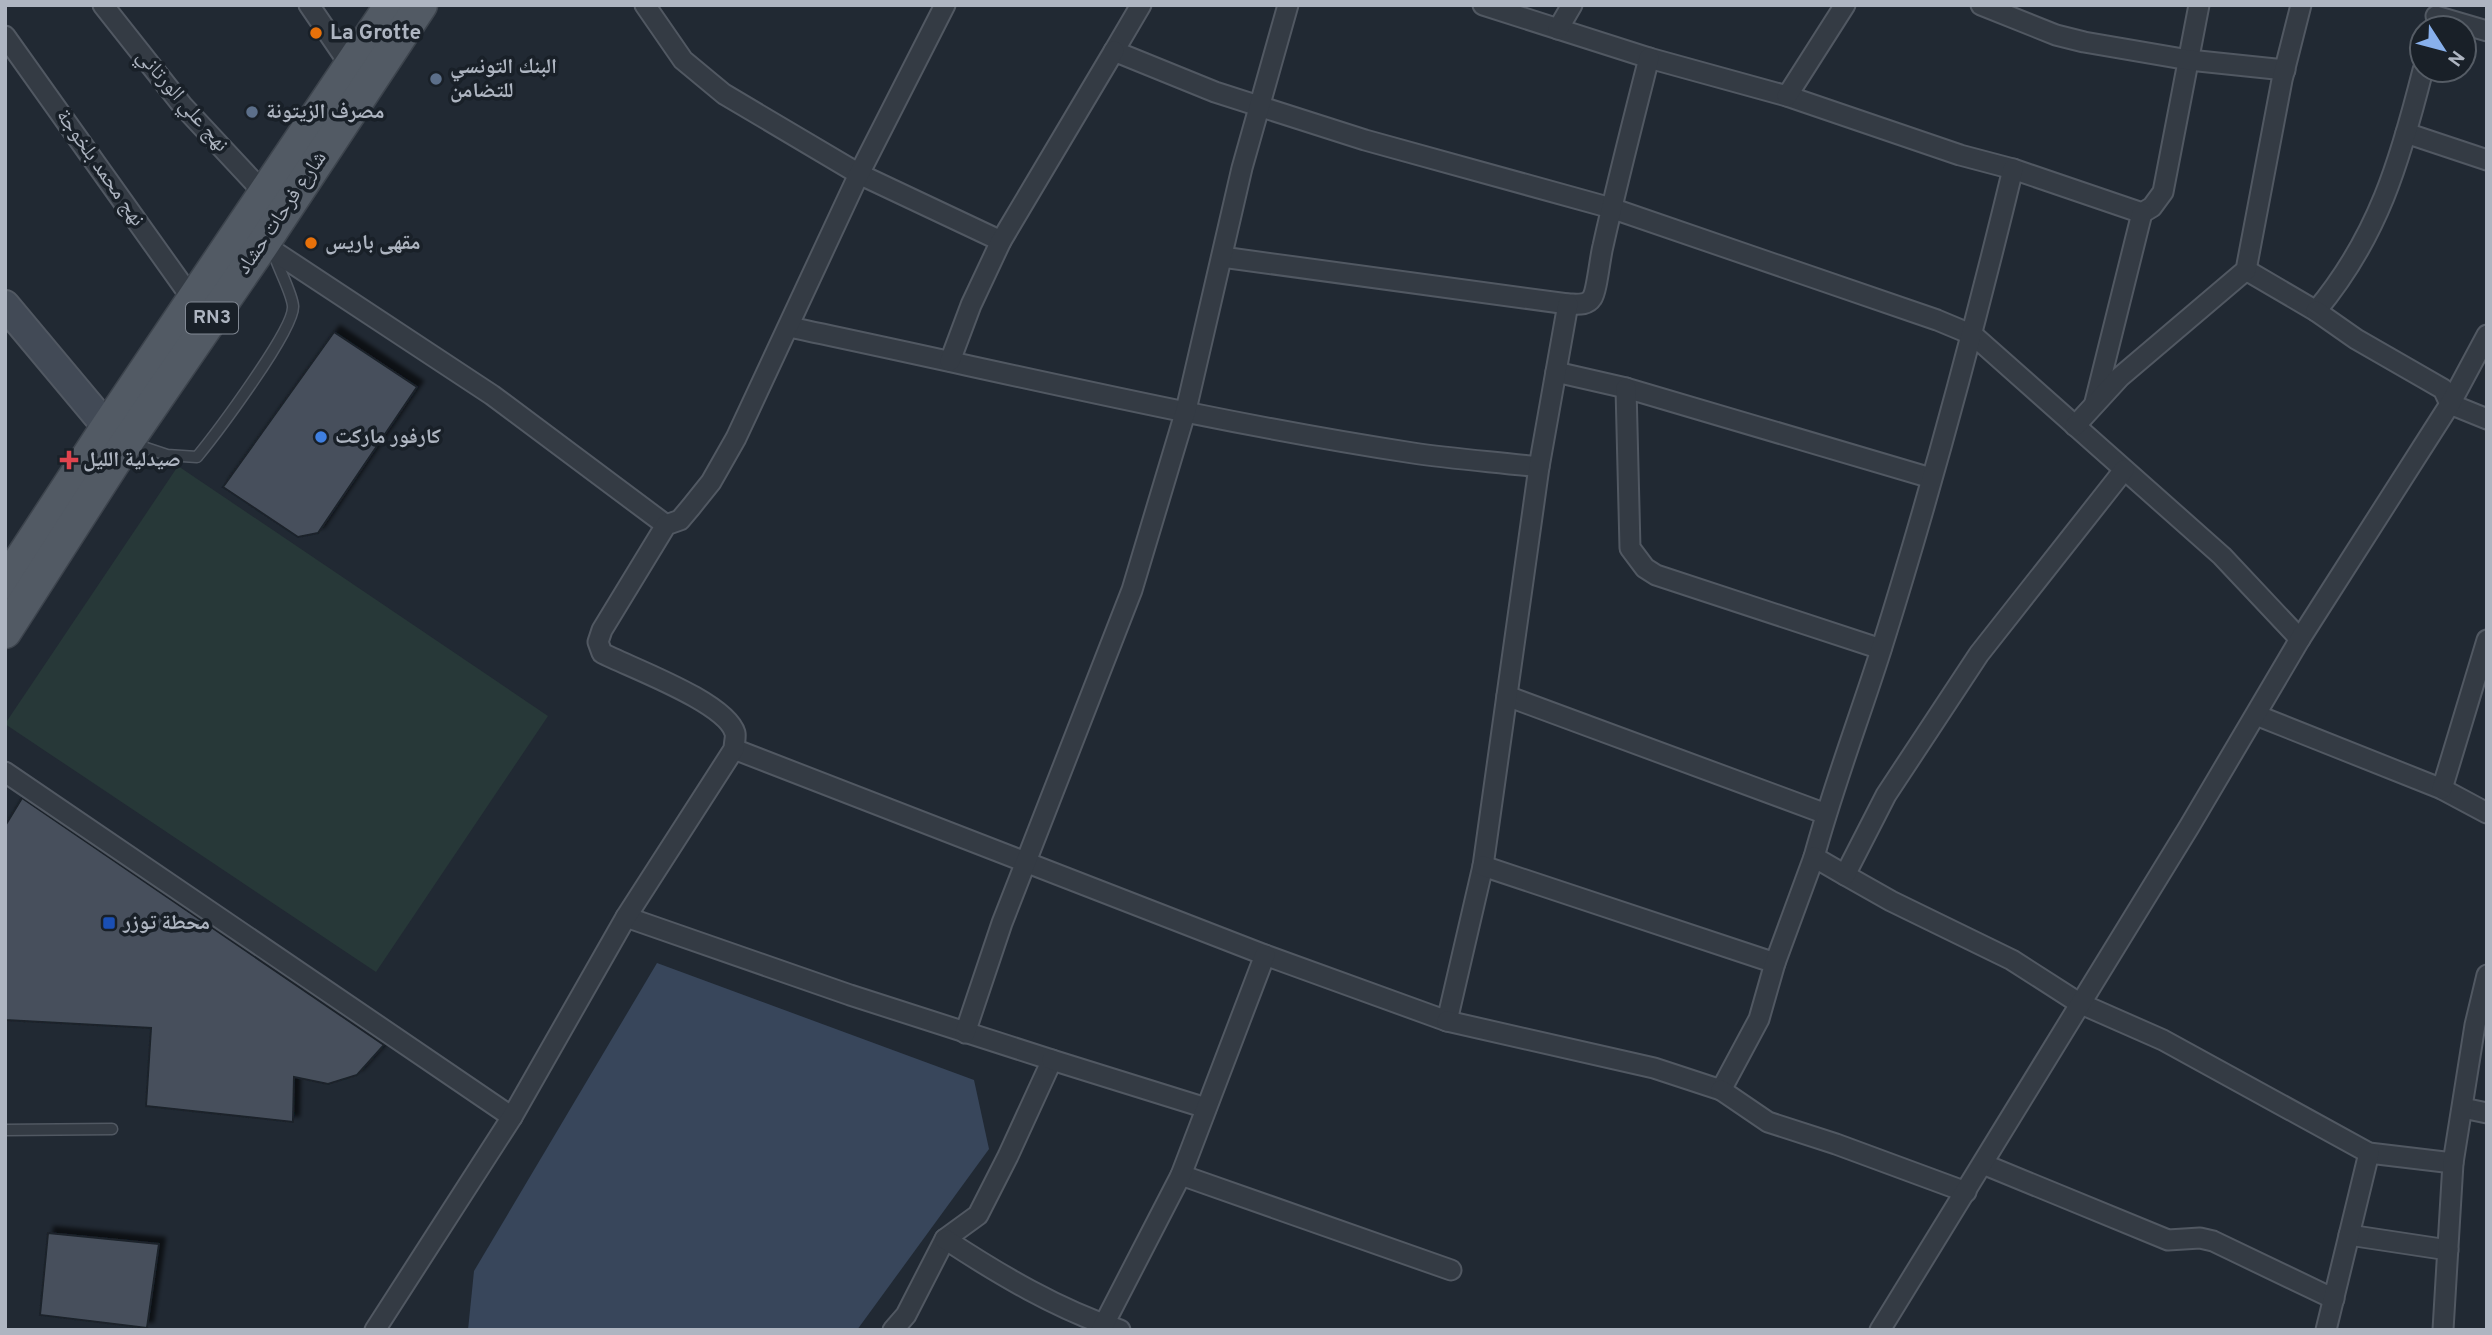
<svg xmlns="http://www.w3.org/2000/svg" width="2492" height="1335" font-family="Overpass,'Noto Naskh Arabic',sans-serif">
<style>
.green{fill:#273838}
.water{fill:#38465b}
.building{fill:#47505c;stroke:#1b222a;stroke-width:2;filter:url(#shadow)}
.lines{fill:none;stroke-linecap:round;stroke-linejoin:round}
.lane-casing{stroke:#515862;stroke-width:13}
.street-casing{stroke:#515862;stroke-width:23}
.secondary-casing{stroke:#515862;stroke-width:32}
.primary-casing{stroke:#3d444d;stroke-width:35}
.lane{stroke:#343b44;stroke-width:10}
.street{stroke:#343b44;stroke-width:19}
.secondary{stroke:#424a56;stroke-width:28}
.primary{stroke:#525a64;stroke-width:32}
.food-dot{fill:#e8710a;stroke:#192028;stroke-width:2.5}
.service-dot{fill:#5c6f8a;stroke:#192028;stroke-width:2.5}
.shop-dot{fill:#3f7fe0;stroke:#192028;stroke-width:2.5}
.health-dot{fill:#e0444e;stroke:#192028;stroke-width:2.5}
.transit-dot{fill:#1a4fb4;stroke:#192028;stroke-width:2.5}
.labels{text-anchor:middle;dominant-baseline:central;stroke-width:7;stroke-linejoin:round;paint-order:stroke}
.shield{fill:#192028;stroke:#818893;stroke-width:2}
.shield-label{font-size:19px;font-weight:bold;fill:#aeb5c1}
.poi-label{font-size:21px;font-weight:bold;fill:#aeb5c1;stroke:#192028;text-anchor:start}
.street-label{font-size:21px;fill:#aeb5c1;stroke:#192028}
</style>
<defs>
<filter id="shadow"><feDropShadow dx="6" dy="-6" stdDeviation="2" flood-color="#0009"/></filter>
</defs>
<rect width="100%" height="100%" fill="#212933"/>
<polygon class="green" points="178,466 548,716 376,972 5,724"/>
<polygon class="water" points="657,963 974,1080 989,1149 857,1330 468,1330 474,1271"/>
<g class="building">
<polygon points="334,332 417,387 318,533 298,537 223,487"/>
<polygon points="22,798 384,1045 357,1075 328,1084 294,1077 293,1122 146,1106 151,1028 5,1020 5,826"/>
<polygon points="48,1233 159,1244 147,1328 40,1315"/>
</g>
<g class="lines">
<g class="lane-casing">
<g id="lane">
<path d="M131,443L167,455L197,457C215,435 295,329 293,306C292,293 278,268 274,254"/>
<polyline points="5,1130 112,1129"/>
</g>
</g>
<g class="street-casing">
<g id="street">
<polyline points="103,5 182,105 264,193 262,203"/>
<polyline points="309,5 350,65"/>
<polyline points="645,5 683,60 724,94 859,174 1001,241"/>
<polyline points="1141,5 1114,51 1215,92 1365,140 1611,208 1937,320 1973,335 2222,556 2300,639"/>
<polyline points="1483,5 1649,58 1787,96 1960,155 2013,169 2142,213 2152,207 2163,192 2199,5"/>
<polyline points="1981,5 2056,35 2084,42 2189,60 2285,70"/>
<polyline points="2436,16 2487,31"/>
<polyline points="1558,29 1572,5"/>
<polyline points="5,36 193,300"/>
<polyline points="1787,96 1845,5"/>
<polyline points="2406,133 2487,160"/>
<polyline points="260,237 263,244 492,395 666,525"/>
<path d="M1222,257L1568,304C1577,304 1587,306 1592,298C1597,291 1600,257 1603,246C1617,183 1633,121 1649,58"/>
<path d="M2246,270L2316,311C2378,237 2400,161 2423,70"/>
<polyline points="2316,311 2356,339 2443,389 2450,404 2487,419"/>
<path d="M789,327C996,370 1203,421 1413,453C1454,459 1497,462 1539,467"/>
<polyline points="950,361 971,305 1001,241 1114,51"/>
<polyline points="1556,372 1626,388 1931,478"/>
<polyline points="1626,388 1630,548 1645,568 1656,575 1881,649"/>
<polyline points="2095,402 2142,213"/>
<polyline points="2075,426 2120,377 2246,270 2282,80 2301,5"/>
<polyline points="1507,696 1826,814"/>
<polyline points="2256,715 2442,789 2487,813"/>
<polyline points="734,749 1265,955 1447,1021 1483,866 1539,467 1568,304"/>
<polyline points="5,772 512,1117"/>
<polyline points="2442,789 2487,640"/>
<path d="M1814,857C1833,787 1859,719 1881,650C1931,491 1974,330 2013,169"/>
<polyline points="1483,866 1775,963"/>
<polyline points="1845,875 1891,901 2012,960 2079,1003 2163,1040 2369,1153 2453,1163"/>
<polyline points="626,917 850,995 1052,1060 1008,1156 978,1215 945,1239 906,1315 893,1330"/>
<polyline points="1447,1021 1654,1068 1721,1090 1759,1019 1775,963 1814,857 1845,875 1886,795 1979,654 2124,470"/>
<polyline points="965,1033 1002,923 1132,590 1186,410 1242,168 1288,5"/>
<polyline points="1052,1060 1206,1108"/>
<polyline points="1721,1090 1768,1122 1836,1144 1966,1192"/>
<polyline points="2463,1108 2487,1113"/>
<polyline points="1983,1164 2168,1240 2200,1238 2213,1241 2334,1299"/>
<polyline points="1181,1175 1451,1270"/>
<polyline points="2349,1235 2448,1250"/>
<path d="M945,1239C1000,1275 1057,1309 1120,1330"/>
<path d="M375,1330L512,1117L626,917L734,749C734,744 736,737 735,733C726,702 631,668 602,653L598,642L602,630L666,525L680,520L691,507L711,482L736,438L859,174L945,5"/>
<polyline points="1101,1330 1181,1175 1265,955"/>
<polyline points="1880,1330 2189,827 2300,639 2450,404 2487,335"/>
<polyline points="2326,1330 2369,1153"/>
<polyline points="2443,1330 2453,1163 2475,1025 2487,975"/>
</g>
</g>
<g class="secondary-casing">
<polyline id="secondary" points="5,305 107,427 124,439"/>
</g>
<g class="primary-casing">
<g id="primary">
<polyline points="5,583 107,427 391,5"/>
<polyline points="5,632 127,442 263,244 421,5"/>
</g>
</g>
<use href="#lane" class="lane"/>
<use href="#street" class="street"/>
<use href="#secondary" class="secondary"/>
<use href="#primary" class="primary"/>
</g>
<g class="food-dot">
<circle cx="316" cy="33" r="7"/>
<circle cx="311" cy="243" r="7"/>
</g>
<g class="service-dot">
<circle cx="436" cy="79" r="7"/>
<circle cx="252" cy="112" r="7"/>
</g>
<circle class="shop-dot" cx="321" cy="437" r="7"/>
<path class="health-dot" d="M65.5 449.5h7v7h7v7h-7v7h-7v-7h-7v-7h7z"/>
<rect class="transit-dot" x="102" y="916" width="14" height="14" rx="3.5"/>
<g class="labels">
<rect class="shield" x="186" y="302.5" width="52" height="31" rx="5"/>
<g class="shield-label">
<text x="212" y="318">RN3</text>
</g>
<g class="poi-label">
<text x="330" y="33">La Grotte</text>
<text x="450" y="67">البنك التونسي<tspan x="450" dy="24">للتضامن</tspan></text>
<text x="266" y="112">مصرف الزيتونة</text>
<text x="325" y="243">مقهى باريس</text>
<text x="335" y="437">كارفور ماركت</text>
<text x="83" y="460">صيدلية الليل</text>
<text x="123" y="923">محطة توزر</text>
</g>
<g class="street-label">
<text transform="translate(182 101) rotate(49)">نهج علي الورتاني</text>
<text transform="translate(100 168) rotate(55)">نهج محمد بلخوجة</text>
<text transform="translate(282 213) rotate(-56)">شارع فرحات حشاد</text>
</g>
</g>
<rect width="2492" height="1335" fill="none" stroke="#aeb5c1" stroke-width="14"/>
<g transform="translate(2443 49) rotate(126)"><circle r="33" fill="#192028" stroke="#555c65" stroke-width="2"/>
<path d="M0-5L12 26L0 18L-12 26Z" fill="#88b0ec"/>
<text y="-10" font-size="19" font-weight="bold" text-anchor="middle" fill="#aeb5c1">N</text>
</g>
</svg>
